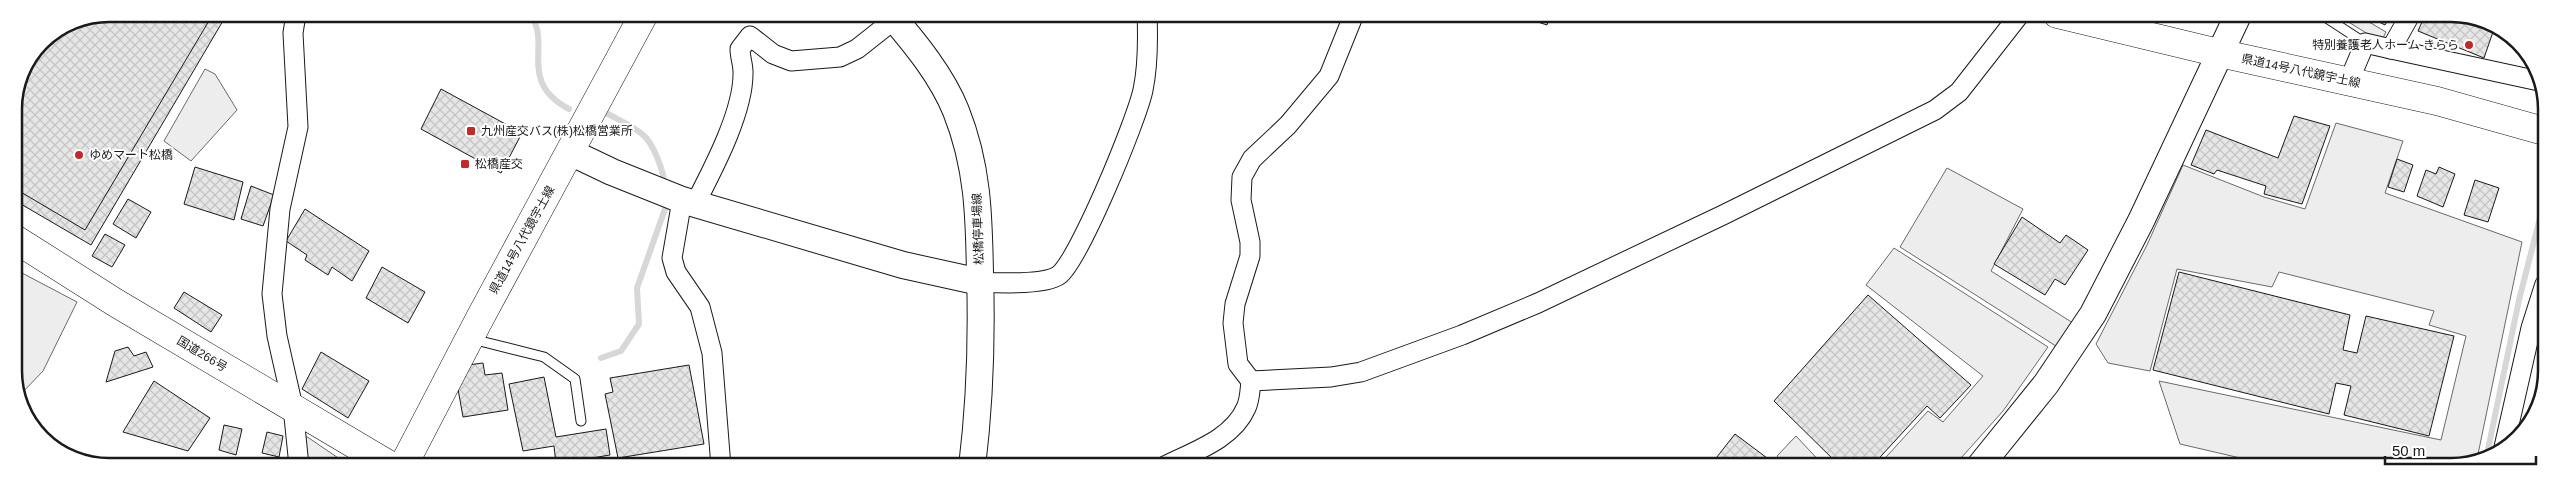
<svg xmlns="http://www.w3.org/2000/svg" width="2560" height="481" font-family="Helvetica,'Noto Sans JP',sans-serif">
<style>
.built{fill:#ededed;stroke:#6a6a6a}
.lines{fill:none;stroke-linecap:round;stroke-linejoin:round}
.stream{stroke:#d7d7d7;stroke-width:6}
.building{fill:url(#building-cross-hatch);stroke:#1a1a1a}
.lane-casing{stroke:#1a1a1a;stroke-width:11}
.street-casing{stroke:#1a1a1a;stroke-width:21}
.secondary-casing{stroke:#1a1a1a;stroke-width:28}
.primary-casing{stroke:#1a1a1a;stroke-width:29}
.highway-casing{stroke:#1a1a1a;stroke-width:29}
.lane{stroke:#fff;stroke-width:9}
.street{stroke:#fff;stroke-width:19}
.secondary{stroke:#fff;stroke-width:26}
.primary{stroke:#fff;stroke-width:28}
.highway{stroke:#fff;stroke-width:28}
.poi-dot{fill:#c62828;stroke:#fff;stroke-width:2}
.labels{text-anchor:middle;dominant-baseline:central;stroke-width:4;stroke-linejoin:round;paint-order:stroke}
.poi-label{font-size:12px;fill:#1a1a1a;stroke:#fff;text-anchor:start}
.street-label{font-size:12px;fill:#1a1a1a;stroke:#fff}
.rim{fill:none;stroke:#1a1a1a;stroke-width:2.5}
</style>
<defs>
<pattern id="building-cross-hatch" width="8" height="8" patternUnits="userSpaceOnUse" patternTransform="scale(1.25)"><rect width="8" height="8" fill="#e6e6e6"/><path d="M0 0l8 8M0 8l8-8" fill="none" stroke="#c5c5c5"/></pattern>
</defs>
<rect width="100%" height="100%" fill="#fff"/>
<g class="built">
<polygon points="2337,15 2357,15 2386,32 2381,42"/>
<polygon points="205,69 215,74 237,110 191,161 164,141"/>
<polygon points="2336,123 2403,141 2385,193 2522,242 2477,459 2456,467 2279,467 2180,444 2159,381 2441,440 2466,336 2429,325 2434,311 2279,272 2272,287 2177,269 2150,371 2108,363 2096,344 2147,245 2183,165 2264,197 2305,209"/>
<polygon points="1947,168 2023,209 1991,271 2073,323 2056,346 1900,247"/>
<polygon points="1894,248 2048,347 2003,411 1953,467 1877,467 1928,411 1943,422 1983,376 1866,285"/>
<polygon points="22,273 77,302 43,371 19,396 16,390 15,274"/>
<polygon points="303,434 350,466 305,466"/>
<polygon points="1796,436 1825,467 1786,467 1777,456"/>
</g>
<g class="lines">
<g class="stream">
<path d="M529,14C554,42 515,80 569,109"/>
<path d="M608,114C619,120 633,126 642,134C654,143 664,173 665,187"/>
<polyline points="601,358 621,351 639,324 637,288 665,209 665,200"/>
<polyline points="2487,454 2519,300 2543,206"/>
</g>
</g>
<g class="building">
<polygon points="110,14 227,14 91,245 14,200 14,109 21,73 42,42 73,21"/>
<polygon points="110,14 213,14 85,230 14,188 14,109 21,73 42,42 73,21"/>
<polygon points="1513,14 1551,14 1547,25"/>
<polygon points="2365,15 2391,15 2385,25"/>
<polygon points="2425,15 2463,15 2494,29 2484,58 2418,31"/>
<polygon points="441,89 522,133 501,173 421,129"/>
<polygon points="2294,116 2330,126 2302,204 2264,194 2266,186 2217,170 2214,174 2191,165 2206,130 2278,158"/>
<polygon points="2397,159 2413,165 2404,192 2388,187"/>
<polygon points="195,167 243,182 234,220 184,204"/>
<polygon points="2439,167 2455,174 2443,207 2417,196 2426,170 2436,174"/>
<polygon points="2475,180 2499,188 2488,222 2464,215"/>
<polygon points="251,186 274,195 263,226 241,219"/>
<polygon points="128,199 151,212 136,238 113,224"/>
<polygon points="305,209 369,251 352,281 332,267 328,275 305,260 307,255 286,241"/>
<polygon points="2022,217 2060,243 2066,235 2088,250 2065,285 2055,279 2045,295 1994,264"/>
<polygon points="105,234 125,245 112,267 92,256"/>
<polygon points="382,267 425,292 408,323 366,298"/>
<polygon points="2179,272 2350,315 2343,350 2357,353 2366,316 2454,336 2429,436 2344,415 2351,386 2336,383 2329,414 2153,370"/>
<polygon points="184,292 222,315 211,332 174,308"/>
<polygon points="1868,295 1971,385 1940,418 1927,406 1871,467 1841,467 1774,401"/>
<polygon points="128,347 134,356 146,352 153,367 106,382 115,351"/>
<polygon points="321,352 369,381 348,418 302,389"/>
<polygon points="483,363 485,375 502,373 508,410 463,417 458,389 468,365"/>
<polygon points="689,365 704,444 618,458 605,394 613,392 610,378"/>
<polygon points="544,377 556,437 606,429 610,455 556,464 554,446 523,451 509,384"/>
<polygon points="154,381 210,418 188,451 123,432"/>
<polygon points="224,425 242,429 236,455 219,450"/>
<polygon points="267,432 283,436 279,457 262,453"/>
<polygon points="1735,434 1779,467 1709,467"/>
<polygon points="598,462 599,467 567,467"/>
</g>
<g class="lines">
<g class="lane-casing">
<g id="lane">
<polyline points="2322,15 2365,43"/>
<polyline points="472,339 544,357 575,379 581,421"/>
</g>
</g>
<g class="street-casing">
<g id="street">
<polyline points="296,14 293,33 298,127 280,209 272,294 277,336 293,407 299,466"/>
<polyline points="2410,15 2391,49 2539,81"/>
<polyline points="2349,81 2365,43 2391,49"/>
<polyline points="682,200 672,258 676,272 700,307 712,353 721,467"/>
<path d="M695,204C713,169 744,111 743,72C743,64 740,57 740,49L750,36L773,54L791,61L840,57L857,49L895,19"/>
<path d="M980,282C997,283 1046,285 1059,275C1079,260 1137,119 1143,90C1148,66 1148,38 1147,14"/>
<polyline points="1251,381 1331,377 1361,372 1462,335 1538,303 1723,215 1935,110 1959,92 2020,14"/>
<polyline points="2504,447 2531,328 2545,284"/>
<path d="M1163,467C1192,452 1232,440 1246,408C1250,400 1250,389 1251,381L1238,364L1233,323L1235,304L1250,256V242L1241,200L1242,177L1252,159L1288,125L1329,76L1354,14"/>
</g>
</g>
<g class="secondary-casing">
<g id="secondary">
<path d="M890,14C915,43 942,76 956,111C978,166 979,216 980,274C982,339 980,402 972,467"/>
<polyline points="570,152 612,172 682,200 903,265 980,282"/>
<polyline points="1979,467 2046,384 2093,314 2141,221 2238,15"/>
</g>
</g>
<g class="primary-casing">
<g id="primary">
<polyline points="2057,14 2219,53 2437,101 2544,131"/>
<polyline points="403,466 480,318 644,14"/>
</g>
</g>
<g class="highway-casing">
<polyline id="highway" points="15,239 116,303 391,466"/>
</g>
<use href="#lane" class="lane"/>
<use href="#street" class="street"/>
<use href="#secondary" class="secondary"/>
<use href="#primary" class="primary"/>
<use href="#highway" class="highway"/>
</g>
<g class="poi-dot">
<circle cx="2469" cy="45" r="5"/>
<rect x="466" y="126" width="10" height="10" rx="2.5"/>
<circle cx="79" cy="155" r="5"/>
<rect x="460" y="159" width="10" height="10" rx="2.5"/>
</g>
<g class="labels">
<g class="poi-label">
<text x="2459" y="45" text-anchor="end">特別養護老人ホーム きらら</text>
<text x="481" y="131">九州産交バス(株)松橋営業所</text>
<text x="89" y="155">ゆめマート松橋</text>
<text x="475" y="164">松橋産交</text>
</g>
<g class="street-label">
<text transform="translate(2301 71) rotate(12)">県道14号八代鏡宇土線</text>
<text transform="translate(978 229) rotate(-92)">松橋停車場線</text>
<text transform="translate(522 240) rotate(-61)">県道14号八代鏡宇土線</text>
<text transform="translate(202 354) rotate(31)">国道266号</text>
</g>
</g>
<path d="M0 0H2560V481H0ZM109 22H2451A87 87 0 0 1 2538 109V371A87 87 0 0 1 2451 458H109A87 87 0 0 1 22 371V109A87 87 0 0 1 109 22Z" fill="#fff" fill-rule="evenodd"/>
<path class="rim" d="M109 22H2451A87 87 0 0 1 2538 109V371A87 87 0 0 1 2451 458H109A87 87 0 0 1 22 371V109A87 87 0 0 1 109 22Z"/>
<path d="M2385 456v8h151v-8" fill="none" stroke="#1a1a1a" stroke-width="2.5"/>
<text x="2392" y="456" font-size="15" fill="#1a1a1a" stroke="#ffffff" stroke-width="4" paint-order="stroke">50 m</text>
</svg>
